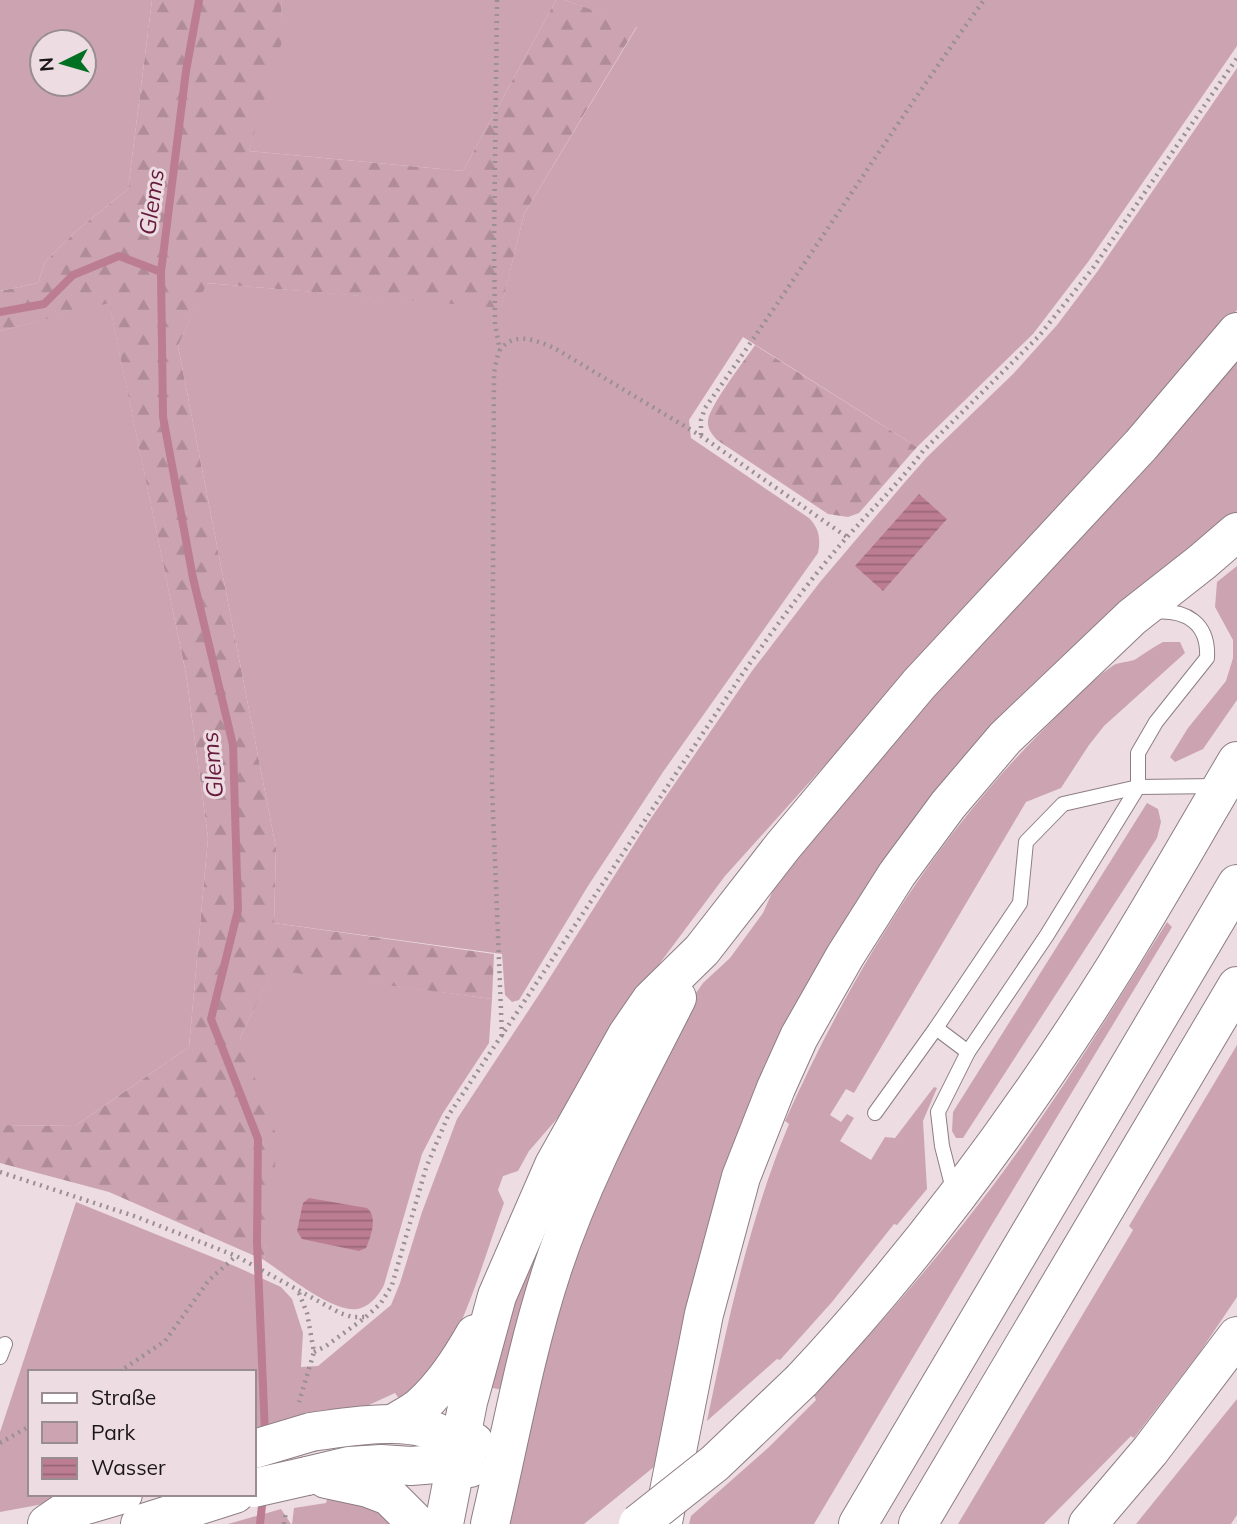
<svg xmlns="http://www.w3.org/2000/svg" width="1237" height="1524" font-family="Mulish,sans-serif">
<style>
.green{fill:#cca4b1;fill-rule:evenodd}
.forest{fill:url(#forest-firs)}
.water{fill:url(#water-rules)}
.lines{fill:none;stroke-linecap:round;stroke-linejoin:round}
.stream{stroke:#bc7d93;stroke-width:8}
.service-casing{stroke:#8d7e83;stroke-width:16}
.secondary-casing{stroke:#8d7e83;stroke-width:40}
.motorway-casing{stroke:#8d7e83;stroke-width:40}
.path{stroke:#9a8f93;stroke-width:4.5;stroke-dasharray:2 5;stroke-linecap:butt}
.service{stroke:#fff;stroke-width:14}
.secondary{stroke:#fff;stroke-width:38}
.motorway{stroke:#fff;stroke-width:38}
.secondary-bridge-casing{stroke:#8d7e83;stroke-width:40;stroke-linecap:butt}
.motorway-bridge-casing{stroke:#8d7e83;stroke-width:40;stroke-linecap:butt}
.secondary-bridge{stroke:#fff;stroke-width:38}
.motorway-bridge{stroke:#fff;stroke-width:38}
.labels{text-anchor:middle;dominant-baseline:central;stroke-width:6;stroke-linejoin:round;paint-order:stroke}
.water-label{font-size:23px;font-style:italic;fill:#661a3d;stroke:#eddde2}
</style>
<defs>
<pattern id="forest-firs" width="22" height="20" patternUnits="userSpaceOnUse" patternTransform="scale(1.75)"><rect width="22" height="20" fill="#cca4b1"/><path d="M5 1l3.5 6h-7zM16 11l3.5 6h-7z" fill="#af8c98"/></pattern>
<pattern id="water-rules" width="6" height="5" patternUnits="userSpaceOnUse" patternTransform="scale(1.75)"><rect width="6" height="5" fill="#bc7d93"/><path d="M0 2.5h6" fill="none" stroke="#986577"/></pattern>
</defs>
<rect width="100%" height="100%" fill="#eddde2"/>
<g class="green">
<path d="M0,0H152L128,189L75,232L45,262L38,283L0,291ZM42,42H84V84H42Z"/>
<polygon points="281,0 556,0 463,171 249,151 282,26"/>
<path d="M565,0H1237V46L1088,262L1033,334L917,447L743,337L689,420L691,438L809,518C819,528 821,539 818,553L663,772L588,886L519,1000L512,1002L505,995L502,954L274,923L276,848L178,346L206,283L501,307L524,214L637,27Z"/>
<path d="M1237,68V310L944,639L824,766L725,876L660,963L575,1098L529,1151L518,1171L503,1176L498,1190L504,1203C486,1252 466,1326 436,1368C427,1380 412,1390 400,1400L395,1393L360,1409L254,1432V1372H30V1494H98L0,1512V1432L76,1202L237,1267L281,1287L292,1299L303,1333L301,1367L318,1366L391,1305L400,1283L422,1212L457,1119L542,990L647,824L752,671L820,582L905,482L927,457L1013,374L1057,325L1097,272Z"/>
<polygon points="109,302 186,674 208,838 189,1047 75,1126 0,1125 0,331"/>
<polygon points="1237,357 1237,515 853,917 660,1462 584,1524 501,1524 560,1275 672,1027 703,983 730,958 763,913 779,877 844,793"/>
<polygon points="1237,566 1237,700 1203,749 1175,762 1170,757 1188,728 1226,681 1233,658 1233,640 1215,607 1217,582"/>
<path d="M1163,642H1180L1185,653L1104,726L1089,745L1061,788L1026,802L854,1093L846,1089L830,1115L841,1122L847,1114L854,1118L840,1141L871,1160L885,1137L895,1138L934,1087L937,1088L923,1121L927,1189L897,1225L894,1224L832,1302L780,1360L777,1359L707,1421C728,1320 749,1220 789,1124L785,1121C849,978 930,844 1041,732C1063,710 1085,685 1111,667C1118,661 1129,663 1136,659C1145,653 1153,647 1163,642Z"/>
<polygon points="1147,803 1158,809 1161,822 1157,838 963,1138 956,1138 952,1131 953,1112"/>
<path d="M1167,922L1172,927L988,1231L814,1524H689L691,1516L769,1447L816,1400L814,1395C866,1340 917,1282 964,1223C1040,1128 1103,1024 1167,922Z"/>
<path d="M273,969L492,999L489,1043L443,1113L422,1154L384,1285C379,1295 372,1304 361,1308C337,1317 284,1273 264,1260L269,1206L240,1038Z"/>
<polygon points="1237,1045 1237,1297 1200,1352 1134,1438 1131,1436 1044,1524 958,1524 1133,1230 1129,1226"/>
<polygon points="559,1188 503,1390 487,1387 509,1313"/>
<polygon points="1237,1399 1237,1515 1231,1524 1136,1524"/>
<polygon points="327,1499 351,1501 402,1524 292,1524 294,1508 326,1503"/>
<polygon points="281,1509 291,1524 228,1524"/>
</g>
<g class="forest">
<polygon points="152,0 281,0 283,38 249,151 463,171 556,0 565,0 637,26 524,214 501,308 207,283 178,346 276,848 274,923 494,954 492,999 273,970 240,1038 278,1140 264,1260 109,1192 0,1163 0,1125 75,1126 189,1047 208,838 186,674 109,303 0,331 0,291 38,283 45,262 75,232 128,189"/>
<path d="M755,345L917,447L859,513L848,517L828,514L717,440C712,434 707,429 708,421C709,406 745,360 755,345Z"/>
</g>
<g class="water">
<polygon points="919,494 947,519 883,591 855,566"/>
<path d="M309,1198L367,1208C378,1217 371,1236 366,1248L359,1251L302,1239L297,1231L303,1203Z"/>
</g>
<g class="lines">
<g class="stream">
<polyline points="199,0 186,71 161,272 163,417 193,578 233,745 238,910 211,1019 258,1139 257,1242 265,1434"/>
<polyline points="0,312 44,304 73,275 119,256 161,272"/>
<polyline points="260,1524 263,1496"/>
</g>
<g class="service-casing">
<g id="service">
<polyline points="968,1052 936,1028 1020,903 1026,842 1063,804 1138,787 1217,786"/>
<polyline points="875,1113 936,1028"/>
<path d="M954,1193L942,1146L938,1112L968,1052L1047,935L1138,787V753L1156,722L1207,658C1209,623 1186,609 1153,612"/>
<polyline points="0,1357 5,1344"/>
</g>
</g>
<g class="secondary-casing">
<g id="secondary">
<path d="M393,1424C402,1418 413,1413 421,1406C444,1385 460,1360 475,1334"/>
<path d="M311,1432C349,1427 420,1413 450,1441C458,1449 463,1459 470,1468"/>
<polyline points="307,1476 349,1466 381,1464 411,1466 436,1464 474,1442"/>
<polyline points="326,1479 368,1488 389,1496 417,1524"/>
<polyline points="47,1524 66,1511 123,1494"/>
<polyline points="140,1524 235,1494"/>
<polyline points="444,1524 468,1402 497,1296 554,1165 627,1035 651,1000 702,950 783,846 919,684 1141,445 1237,332"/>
<path d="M490,1524C510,1439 525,1352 552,1270C583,1175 632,1087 677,998"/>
</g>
</g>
<g class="motorway-casing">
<g id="motorway">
<path d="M802,1380C920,1254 1023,1114 1115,967C1157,899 1196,830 1237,761"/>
<polyline points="663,1522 704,1314 741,1177 776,1088 799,1037 845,956 897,874 948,805 1005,738 1132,617 1202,562 1237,532"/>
<polyline points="858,1524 1237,884"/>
<polyline points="918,1524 1237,986"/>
<polyline points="1088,1524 1150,1451 1237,1336"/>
</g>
</g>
<g class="path">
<polyline points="497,0 494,244 495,324 500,351"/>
<path d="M701,435V420L705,408C800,274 888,134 984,0"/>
<path d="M502,1036L492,787L494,372C496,365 497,355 500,350C515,330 538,341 556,349L701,436L847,537"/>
<polyline points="0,1172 137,1217 236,1256 340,1313 352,1317 365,1317"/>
<polyline points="299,1293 307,1313 314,1352 299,1402"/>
<path d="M314,1352L326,1346L366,1317L381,1303L392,1285L426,1168L448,1116L743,673C776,626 810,579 848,536C873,508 900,482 923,451L1039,336L1093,268L1237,58"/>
<polyline points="119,1372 165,1341 209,1280 236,1256"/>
<polyline points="0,1443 30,1426"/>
<polyline points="284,1524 286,1512"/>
</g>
<use href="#service" class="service"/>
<use href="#secondary" class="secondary"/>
<use href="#motorway" class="motorway"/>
<g class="secondary-bridge-casing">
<g id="secondary-bridge">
<polyline points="254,1449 311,1432"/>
<polyline points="254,1488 307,1476"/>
</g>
</g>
<g class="motorway-bridge-casing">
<polyline id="motorway-bridge" points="638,1524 715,1463 802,1380"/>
</g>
<use href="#secondary-bridge" class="secondary-bridge"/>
<use href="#motorway-bridge" class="motorway-bridge"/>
</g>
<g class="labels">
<g class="water-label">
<text transform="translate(151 202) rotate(-82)">Glems</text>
<text transform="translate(212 765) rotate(-95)">Glems</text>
</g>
</g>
<rect x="28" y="1370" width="228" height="126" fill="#eddde2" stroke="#998d91" stroke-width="2"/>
<rect x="42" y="1393" width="35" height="10" fill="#ffffff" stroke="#998d91" stroke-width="2"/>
<text x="91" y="1405" font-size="21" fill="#1b1618">Straße</text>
<rect x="42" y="1422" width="35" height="21" fill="#cca4b1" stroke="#998d91" stroke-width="2"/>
<text x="91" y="1440" font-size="21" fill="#1b1618">Park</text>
<rect x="42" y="1458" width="35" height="21" fill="url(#water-rules)" stroke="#998d91" stroke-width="2"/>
<text x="91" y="1475" font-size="21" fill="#1b1618">Wasser</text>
<g transform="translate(63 63) rotate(265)"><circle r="33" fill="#eddde2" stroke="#998d91" stroke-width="2"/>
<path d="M0-5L12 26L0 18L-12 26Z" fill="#007023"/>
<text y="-10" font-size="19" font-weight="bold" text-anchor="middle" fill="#1b1618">N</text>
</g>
</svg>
